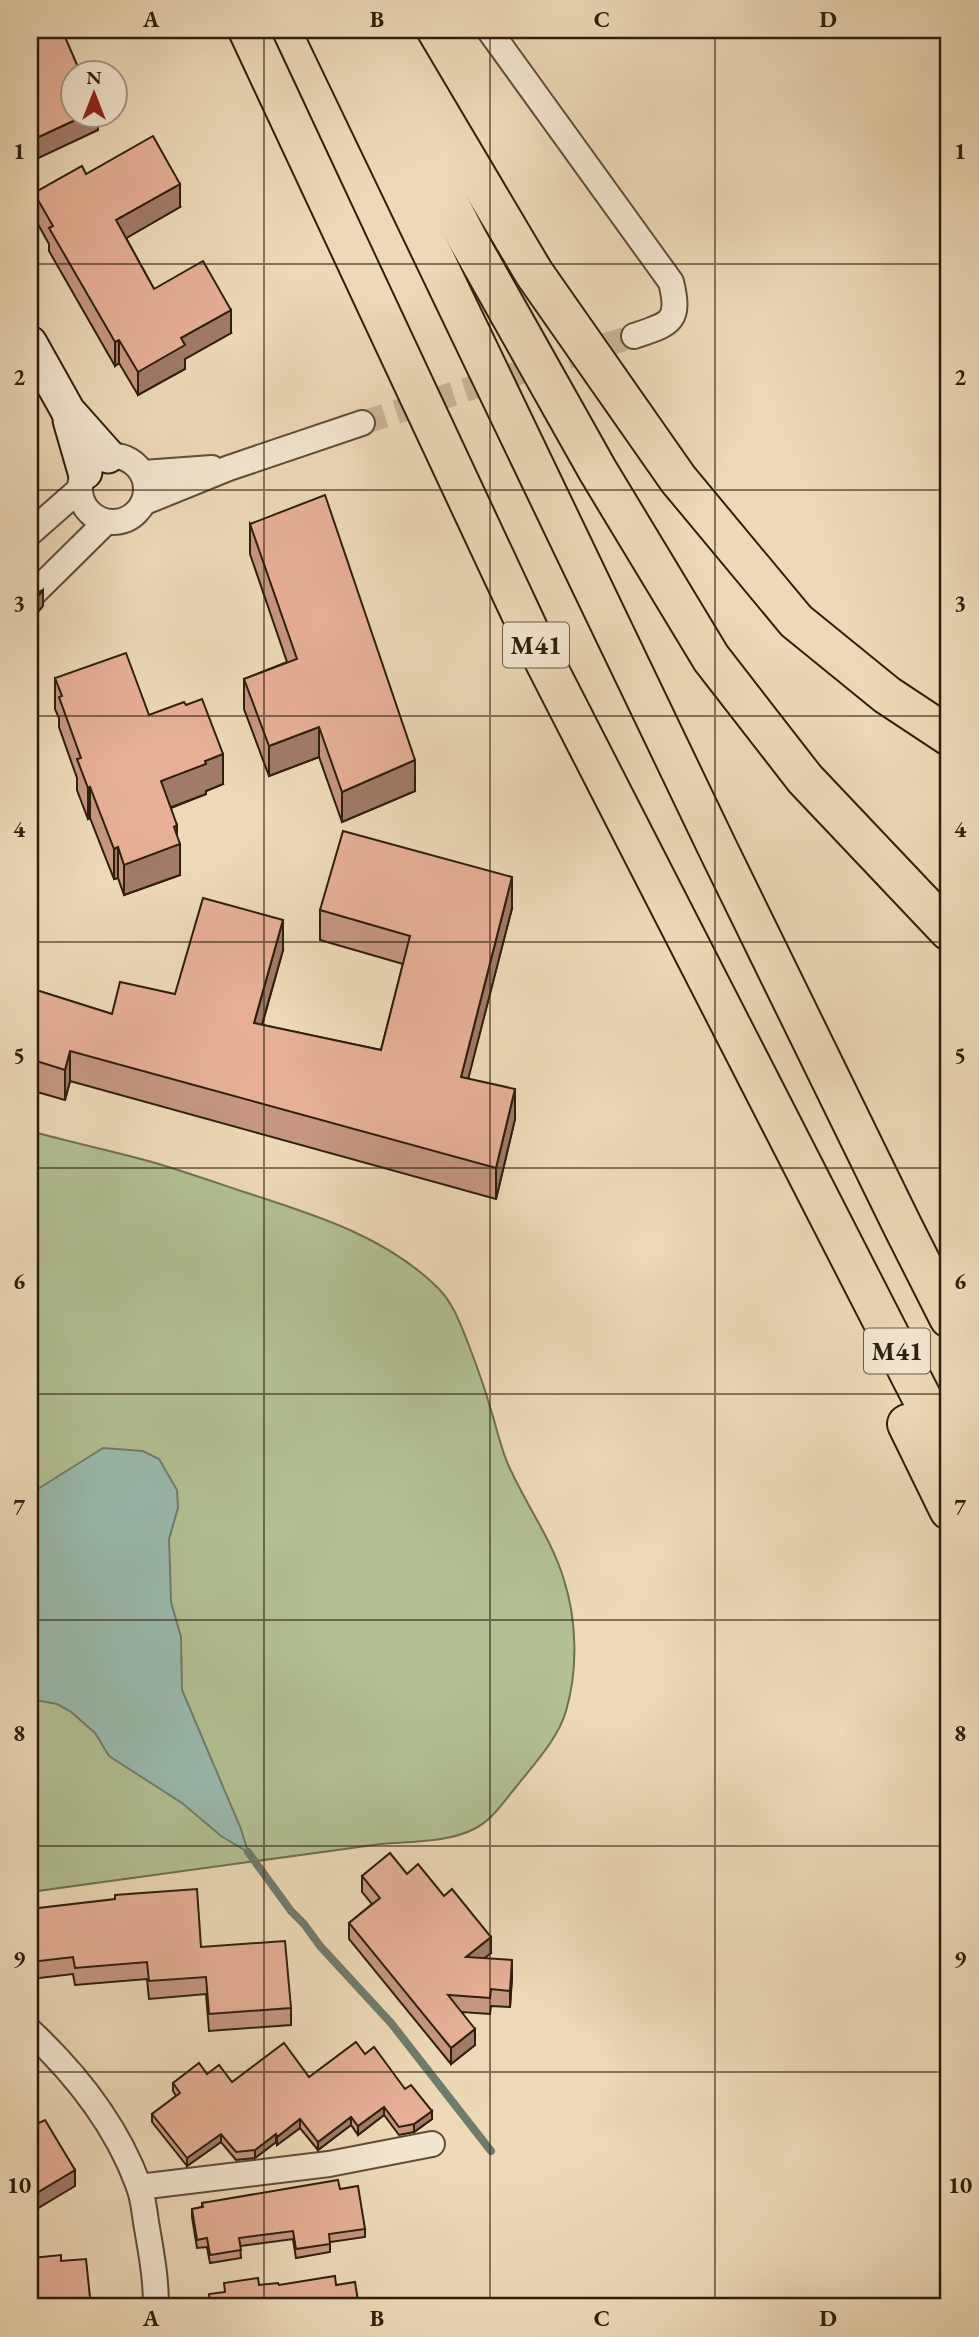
<svg xmlns="http://www.w3.org/2000/svg" width="979" height="2337" font-family="'EB Garamond',serif">
<style>
.green{fill:#b2c093;stroke:#707050;stroke-width:2}
.water{fill:#99baad;stroke:#6f7c6d;stroke-width:2}
.lines{fill:none;stroke-linecap:round;stroke-linejoin:round}
.stream{stroke:#6f7c6d;stroke-width:8}
.street-tunnel{stroke:#c7b495;stroke-width:24;stroke-dasharray:24 12;stroke-linecap:butt}
.street-casing{stroke:#5e4e38;stroke-width:28}
.secondary-casing{stroke:#2f1f0d;stroke-width:37}
.highway-casing{stroke:#2f1f0d;stroke-width:42}
.street{stroke:#f3e6d0;stroke-width:24}
.secondary{stroke:#f3e6d0;stroke-width:33}
.highway{stroke:#edd9b7;stroke-width:38}
.wall{fill:#c69681;stroke:#2f1f0d;stroke-width:2}
.shaded-wall{fill:#a17a69;stroke:#2f1f0d;stroke-width:2}
.building{fill:#e6af96;stroke:#2f1f0d;stroke-width:2}
.grid{fill:none;stroke:#2f1f0d;stroke-width:2;stroke-opacity:0.55}
.labels{text-anchor:middle;dominant-baseline:central;stroke-width:5;stroke-linejoin:round;paint-order:stroke}
.shield{fill:#f3e6d0;stroke:#6a5b48;stroke-width:2}
.shield-label{font-size:26px;font-weight:bold;fill:#2f1f0d}
.neatline{fill:none;stroke:#2f1f0d;stroke-width:2.5}
.grid-label{font-size:23px;text-anchor:middle;font-weight:bold;fill:#2f1f0d}
</style>
<rect width="100%" height="100%" fill="#edd9b7"/>
<filter id="stains"><feTurbulence type="fractalNoise" baseFrequency=".00286" numOctaves="4"/><feColorMatrix values="0 0 0 0 .2 0 0 0 0 .09 0 0 0 0 .02 0 0 0 .5 -.17"/></filter>
<radialGradient id="worn" r=".72"><stop offset=".6" stop-color="#630" stop-opacity="0"/><stop offset="1" stop-color="#630" stop-opacity=".3"/></radialGradient>
<path class="green" d="M30,1131C70,1142 112,1151 152,1162C183,1171 214,1182 244,1192C312,1214 386,1236 438,1288C453,1303 460,1323 468,1343C476,1364 484,1385 490,1407C496,1425 500,1445 507,1462C524,1502 552,1539 564,1580C577,1621 578,1670 566,1711C558,1739 534,1764 516,1787C504,1801 493,1819 476,1828C448,1843 412,1841 381,1844L30,1892Z"/>
<polygon class="water" points="103,1448 143,1451 159,1459 177,1490 178,1508 169,1539 170,1567 171,1602 181,1637 182,1690 241,1829 248,1852 221,1836 182,1803 109,1756 95,1733 70,1711 57,1704 30,1699 30,1494"/>
<g class="lines">
<polyline class="stream" points="248,1852 291,1911 304,1924 320,1946 391,2023 491,2151"/>
<polyline class="street-tunnel" points="362,423 634,336"/>
<g class="street-casing">
<g id="street">
<path d="M489,30L671,282C681,322 670,324 634,336"/>
<circle cx="113" cy="489" r="33"/>
<polyline points="143,473 212,468"/>
<polyline points="145,502 229,468 362,423"/>
<polyline points="30,533 80,489"/>
<polyline points="31,596 106,522"/>
<path d="M30,2031C76,2074 116,2125 138,2184C143,2196 144,2209 146,2222C151,2252 156,2276 156,2307"/>
<polyline points="139,2187 329,2164 432,2144"/>
</g>
</g>
<g class="secondary-casing">
<g id="secondary">
<polyline points="30,343 68,411 108,456"/>
<polyline points="70,420 85,472"/>
</g>
</g>
<g class="highway-casing">
<g id="highway">
<polyline points="248,30 530,633 949,1451"/>
<polyline points="325,30 718,849 903,1227 949,1318"/>
<polyline points="360,30 467,238 598,471 711,658 805,779 949,931"/>
<polyline points="390,30 534,273 678,479 796,621 887,695 949,736"/>
<polyline points="907,1424 949,1510"/>
</g>
</g>
<use href="#street" class="street"/>
<use href="#secondary" class="secondary"/>
<use href="#highway" class="highway"/>
</g>
<g class="wall">
<polygon points="86,174 180,207 126,238 154,289 231,333 185,359 185,369 138,395 119,363 115,366 49,251 49,244 34,217 34,193"/>
<polygon points="250,524 415,791 342,822 319,757 269,776 244,709 244,679 287,662 250,554"/>
<polygon points="55,678 149,715 223,784 206,791 206,794 171,808 177,837 180,875 124,895 118,878 114,879 90,818 88,819 77,790 77,778 59,727 59,718 55,709"/>
<polygon points="512,908 468,1078 515,1119 496,1199 70,1081 65,1100 30,1090 30,988 112,1014 175,994 283,950 262,1025 381,1050 403,964 320,940 320,910"/>
<polygon points="407,1874 491,1953 484,1958 512,1977 510,2007 491,2006 490,2014 462,2012 475,2045 451,2064 349,1939 349,1923 372,1904 362,1892 362,1876"/>
<polygon points="30,1909 201,1947 291,2008 291,2025 209,2031 206,1994 149,1999 147,1979 75,1985 73,1974 31,1979 30,1969"/>
<polygon points="365,2054 405,2089 432,2119 414,2132 399,2135 384,2115 358,2135 351,2125 318,2150 300,2128 277,2145 276,2142 255,2158 236,2160 221,2142 187,2166 152,2122 152,2114 176,2096 173,2091 173,2083 207,2074 232,2082 309,2077"/>
<polygon points="340,2189 365,2229 365,2237 330,2242 330,2252 296,2258 293,2239 240,2246 241,2258 210,2263 207,2247 197,2248 192,2217 192,2209 202,2207 202,2203"/>
</g>
<g class="shaded-wall">
<polygon points="84,116 98,116 98,130 30,162 30,141"/>
<polygon points="180,184 180,207 116,244 116,220"/>
<polygon points="231,310 231,333 185,359 185,369 138,395 138,372 181,338"/>
<polygon points="119,340 119,363 115,366 115,342"/>
<polygon points="43,590 43,606 30,622 30,606"/>
<polygon points="319,727 319,757 269,776 269,746"/>
<polygon points="223,754 223,784 206,791 206,794 161,811 161,781 205,761"/>
<polygon points="415,760 415,791 342,822 342,792"/>
<polygon points="90,787 90,818 88,819 88,788"/>
<polygon points="177,825 177,845 180,844 180,875 124,895 124,865"/>
<polygon points="118,847 118,878 114,879 114,849"/>
<polygon points="512,877 512,908 461,1107 461,1077"/>
<polygon points="283,920 283,950 254,1053 254,1023"/>
<polygon points="70,1051 70,1081 65,1100 65,1070"/>
<polygon points="515,1089 515,1119 496,1199 496,1168"/>
<polygon points="491,1937 491,1953 466,1973 466,1957"/>
<polygon points="512,1960 512,1977 510,2007 510,1991"/>
<polygon points="475,2029 475,2045 451,2064 451,2048"/>
<polygon points="384,2107 384,2115 358,2135 358,2126"/>
<polygon points="432,2111 432,2119 414,2132 414,2124"/>
<polygon points="351,2117 351,2125 318,2150 318,2142"/>
<polygon points="300,2119 300,2128 277,2145 277,2137"/>
<polygon points="221,2134 221,2142 187,2166 187,2158"/>
<polygon points="276,2134 276,2142 255,2158 255,2150"/>
<polygon points="75,2170 75,2186 30,2213 30,2197"/>
</g>
<g class="building">
<polygon points="30,30 62,30 81,74 74,74 74,116 84,116 30,141"/>
<polygon points="153,136 180,184 116,220 154,289 203,261 231,310 181,338 185,345 138,372 119,340 115,342 49,228 53,226 34,193 82,166 86,174"/>
<polygon points="325,495 415,760 342,792 319,727 269,746 244,679 297,659 250,524"/>
<polygon points="43,590 30,606 30,594 34,594"/>
<polygon points="126,653 149,715 184,702 186,705 202,699 223,754 205,761 206,764 161,781 177,825 174,827 180,844 124,865 118,847 114,849 90,787 88,788 77,759 81,758 59,697 62,696 55,678"/>
<polygon points="343,831 512,877 461,1077 515,1089 496,1168 70,1051 65,1070 30,1059 30,988 112,1014 120,982 175,994 203,898 283,920 254,1023 381,1050 410,936 320,910"/>
<polygon points="390,1853 407,1874 418,1864 444,1896 452,1889 491,1937 466,1957 512,1960 510,1991 491,1989 490,1998 448,1995 475,2029 451,2048 349,1923 380,1898 362,1876"/>
<polygon points="197,1889 201,1947 285,1941 291,2008 209,2014 206,1977 149,1981 147,1962 75,1968 73,1957 31,1962 30,1952 30,1909 115,1899 115,1895"/>
<polygon points="356,2042 365,2054 374,2047 405,2089 411,2085 432,2111 414,2124 399,2127 384,2107 358,2126 351,2117 318,2142 300,2119 277,2137 276,2134 255,2150 236,2152 221,2134 187,2158 152,2114 180,2093 173,2083 199,2063 207,2074 219,2065 232,2082 284,2043 309,2077"/>
<polygon points="30,2108 39,2123 45,2120 75,2170 30,2197"/>
<polygon points="338,2180 340,2189 358,2186 365,2229 329,2234 330,2244 296,2249 293,2231 239,2238 241,2250 210,2255 207,2238 197,2240 192,2209 203,2207 202,2203"/>
<polygon points="61,2255 61,2261 86,2259 91,2307 30,2307 30,2272 33,2271 32,2258"/>
<polygon points="335,2276 336,2285 355,2282 359,2307 210,2307 209,2294 225,2292 224,2283 258,2278 259,2285 278,2283 279,2285"/>
</g>
<path class="grid" d="M264,30V2307M490,30V2307M715,30V2307M30,264H949M30,490H949M30,716H949M30,942H949M30,1168H949M30,1394H949M30,1620H949M30,1846H949M30,2072H949"/>
<g class="labels">
<g class="shield">
<rect x="503" y="622.5" width="66" height="45" rx="5"/>
<rect x="864" y="1328.5" width="66" height="45" rx="5"/>
</g>
<g class="shield-label">
<text x="536" y="645">M41</text>
<text x="897" y="1351">M41</text>
</g>
</g>
<rect width="979" height="2337" fill="none" stroke="#edd9b7" stroke-width="77"/>
<g transform="translate(94 94)"><circle r="33" fill="#f3e6d0" stroke="#a59682" stroke-width="2"/>
<path d="M0-5L12 26L0 18L-12 26Z" fill="#8f2418"/>
<text y="-10" font-size="19" font-weight="bold" text-anchor="middle" fill="#2f1f0d">N</text>
</g>
<rect x="38" y="38" width="902" height="2260" class="neatline"/>
<g class="grid-label">
<text x="151" y="27">A</text>
<text x="377" y="27">B</text>
<text x="602" y="27">C</text>
<text x="828" y="27">D</text>
<text x="19" y="159">1</text>
<text x="960" y="159">1</text>
<text x="19" y="385">2</text>
<text x="960" y="385">2</text>
<text x="19" y="611">3</text>
<text x="960" y="611">3</text>
<text x="19" y="837">4</text>
<text x="960" y="837">4</text>
<text x="19" y="1063">5</text>
<text x="960" y="1063">5</text>
<text x="19" y="1289">6</text>
<text x="960" y="1289">6</text>
<text x="19" y="1515">7</text>
<text x="960" y="1515">7</text>
<text x="19" y="1741">8</text>
<text x="960" y="1741">8</text>
<text x="19" y="1967">9</text>
<text x="960" y="1967">9</text>
<text x="19" y="2193">10</text>
<text x="960" y="2193">10</text>
<text x="151" y="2326">A</text>
<text x="377" y="2326">B</text>
<text x="602" y="2326">C</text>
<text x="828" y="2326">D</text>
</g>
<rect width="100%" height="100%" filter="url(#stains)"/>
<rect width="100%" height="100%" fill="url(#worn)"/>
</svg>
